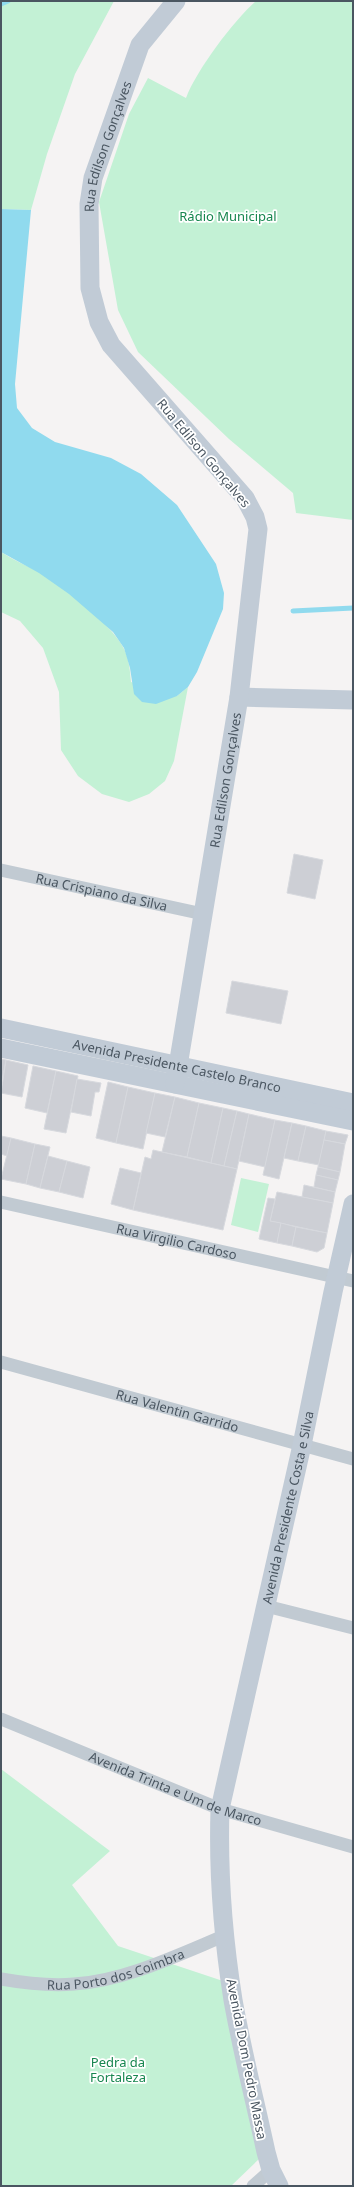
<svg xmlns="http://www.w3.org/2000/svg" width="354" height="2187" font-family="'Noto Sans',sans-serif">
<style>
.green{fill:#c3f1d5}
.water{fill:#90daee}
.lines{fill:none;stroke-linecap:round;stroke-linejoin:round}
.stream{stroke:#90daee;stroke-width:5}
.building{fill:#cdcfd5;stroke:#d7d9de}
.street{stroke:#c1cad2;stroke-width:13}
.secondary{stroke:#c1cbd6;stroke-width:19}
.labels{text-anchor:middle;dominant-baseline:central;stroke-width:3.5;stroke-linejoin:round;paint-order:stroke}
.street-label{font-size:13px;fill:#4a5661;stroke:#fff}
.park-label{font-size:13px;fill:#17864f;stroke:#fff}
</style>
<rect width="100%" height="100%" fill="#f5f3f3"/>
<g class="green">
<polygon points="1,1 114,1 75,74 47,154 31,210 1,209"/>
<path d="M256,1H353V520L296,513L293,493L229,439L138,352L118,310L99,202L129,114L148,78L186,98C196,71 234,20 256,1Z"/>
<path d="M1,552C13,560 26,565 39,572C63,586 110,623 123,647C129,657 130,671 131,682L177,696L188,687L174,761L165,781L149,794L129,802L102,794L78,776L61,750L59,692L43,648L20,621L1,612Z"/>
<polygon points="241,1178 269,1184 258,1232 231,1225"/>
<polygon points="1,1769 110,1851 72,1885 118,1946 223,1981 259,2159 231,2186 1,2186"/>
</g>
<polygon class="water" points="1,209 31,210 15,384 17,408 32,428 55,442 111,458 141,474 177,505 216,564 224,593 223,609 197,672 188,687 177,696 156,704 142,702 134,694 130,668 124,648 113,632 69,594 39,573 1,552"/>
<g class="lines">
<g class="stream">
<polyline points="1,4 8,1"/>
<polyline points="293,611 353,608"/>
</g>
</g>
<g class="building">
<polygon points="294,854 323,860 315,899 287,893"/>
<polygon points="232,981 288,991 281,1024 226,1013"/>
<polygon points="1,1059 6,1060 1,1085"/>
<polygon points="6,1060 28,1065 22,1097 1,1093"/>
<polygon points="33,1066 56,1071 47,1113 25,1108"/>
<polygon points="56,1071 78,1076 66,1133 44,1129"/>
<polygon points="77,1079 101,1083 99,1092 95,1092 91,1116 71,1112"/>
<polygon points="108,1082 128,1087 116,1143 96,1138"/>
<polygon points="128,1087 155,1093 143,1149 116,1143"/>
<polygon points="155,1093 175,1097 165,1137 146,1133"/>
<polygon points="175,1097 199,1103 187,1157 162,1152"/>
<polygon points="199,1103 223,1108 211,1163 187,1157"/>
<polygon points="223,1108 237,1111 224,1166 211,1163"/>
<polygon points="237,1111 249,1114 237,1169 224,1166"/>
<polygon points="249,1114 275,1120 265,1167 239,1161"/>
<polygon points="275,1120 292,1123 279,1179 263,1175"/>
<polygon points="292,1123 306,1126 298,1161 284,1158"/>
<polygon points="306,1126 326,1131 319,1165 298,1161"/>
<polygon points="326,1131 348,1135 345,1144 324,1140"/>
<polygon points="1,1136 11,1138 7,1156 1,1154"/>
<polygon points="11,1138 35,1144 26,1184 1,1179"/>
<polygon points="324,1140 345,1144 340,1172 318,1167"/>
<polygon points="35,1144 50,1147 40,1188 26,1184"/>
<polygon points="153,1150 237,1169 223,1230 133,1210 145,1157 151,1159"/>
<polygon points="48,1156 67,1161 59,1192 40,1188"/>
<polygon points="67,1161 90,1167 83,1198 59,1192"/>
<polygon points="318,1167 340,1172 338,1180 316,1175"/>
<polygon points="120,1168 141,1173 133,1210 111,1204"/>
<polygon points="316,1175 338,1180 335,1192 314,1187"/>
<polygon points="304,1185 335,1192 333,1203 302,1197"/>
<polygon points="277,1192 333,1203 327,1233 270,1221"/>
<polygon points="268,1198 275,1199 270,1221 281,1223 277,1243 259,1239"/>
<polygon points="281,1223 296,1227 292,1246 277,1243"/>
<polygon points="296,1227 327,1233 324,1248 317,1252 292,1246"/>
</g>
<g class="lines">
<g class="street">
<path id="s1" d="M1,870L203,914"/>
<path id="s2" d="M1,1202L353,1281"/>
<path id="s3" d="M1,1362L353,1459"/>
<polyline points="266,1606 353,1628"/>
<path id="s4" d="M1,1719L220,1809L353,1847"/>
<path id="s5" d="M1,1979C24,1983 51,1986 74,1984C125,1981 180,1954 226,1935"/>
<polyline points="253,2186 271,2170"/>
</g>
<g class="secondary">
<polyline points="239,697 353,700"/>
<path id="s6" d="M1,1028L353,1103"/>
<polyline points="1,1048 353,1121"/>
<path id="s7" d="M175,1084L239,697L258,529L255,517L245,498L111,345L99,322L90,288L89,204L93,178L140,45L176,1"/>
<path id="s8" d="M279,2186L271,2170L266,2152C255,2101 242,2051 233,2000C223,1937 218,1873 220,1809L302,1445L333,1292L353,1204"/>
</g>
</g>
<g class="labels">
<g class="street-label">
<text stroke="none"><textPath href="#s7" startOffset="1004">Rua Edilson Gonçalves</textPath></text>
<text transform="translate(204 453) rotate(50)">Rua Edilson Gonçalves</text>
<text stroke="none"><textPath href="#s7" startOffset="308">Rua Edilson Gonçalves</textPath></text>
<text stroke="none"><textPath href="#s1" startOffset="103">Rua Crispiano da Silva</textPath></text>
<text stroke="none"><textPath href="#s6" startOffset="180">Avenida Presidente Castelo Branco</textPath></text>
<text stroke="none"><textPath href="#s2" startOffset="180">Rua Virgilio Cardoso</textPath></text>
<text stroke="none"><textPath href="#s3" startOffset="183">Rua Valentin Garrido</textPath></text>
<text stroke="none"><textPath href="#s8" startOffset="693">Avenida Presidente Costa e Silva</textPath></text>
<text stroke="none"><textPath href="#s4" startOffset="188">Avenida Trinta e Um de Marco</textPath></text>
<text stroke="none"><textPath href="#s5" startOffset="117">Rua Porto dos Coimbra</textPath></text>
<text transform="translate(247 2059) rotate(79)">Avenida Dom Pedro Massa</text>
</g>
<g class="park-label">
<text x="228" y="216">Rádio Municipal</text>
<text x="118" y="2062">Pedra da<tspan x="118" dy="15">Fortaleza</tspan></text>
</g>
</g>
<rect width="354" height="2187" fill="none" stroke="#4a5661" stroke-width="4"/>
</svg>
